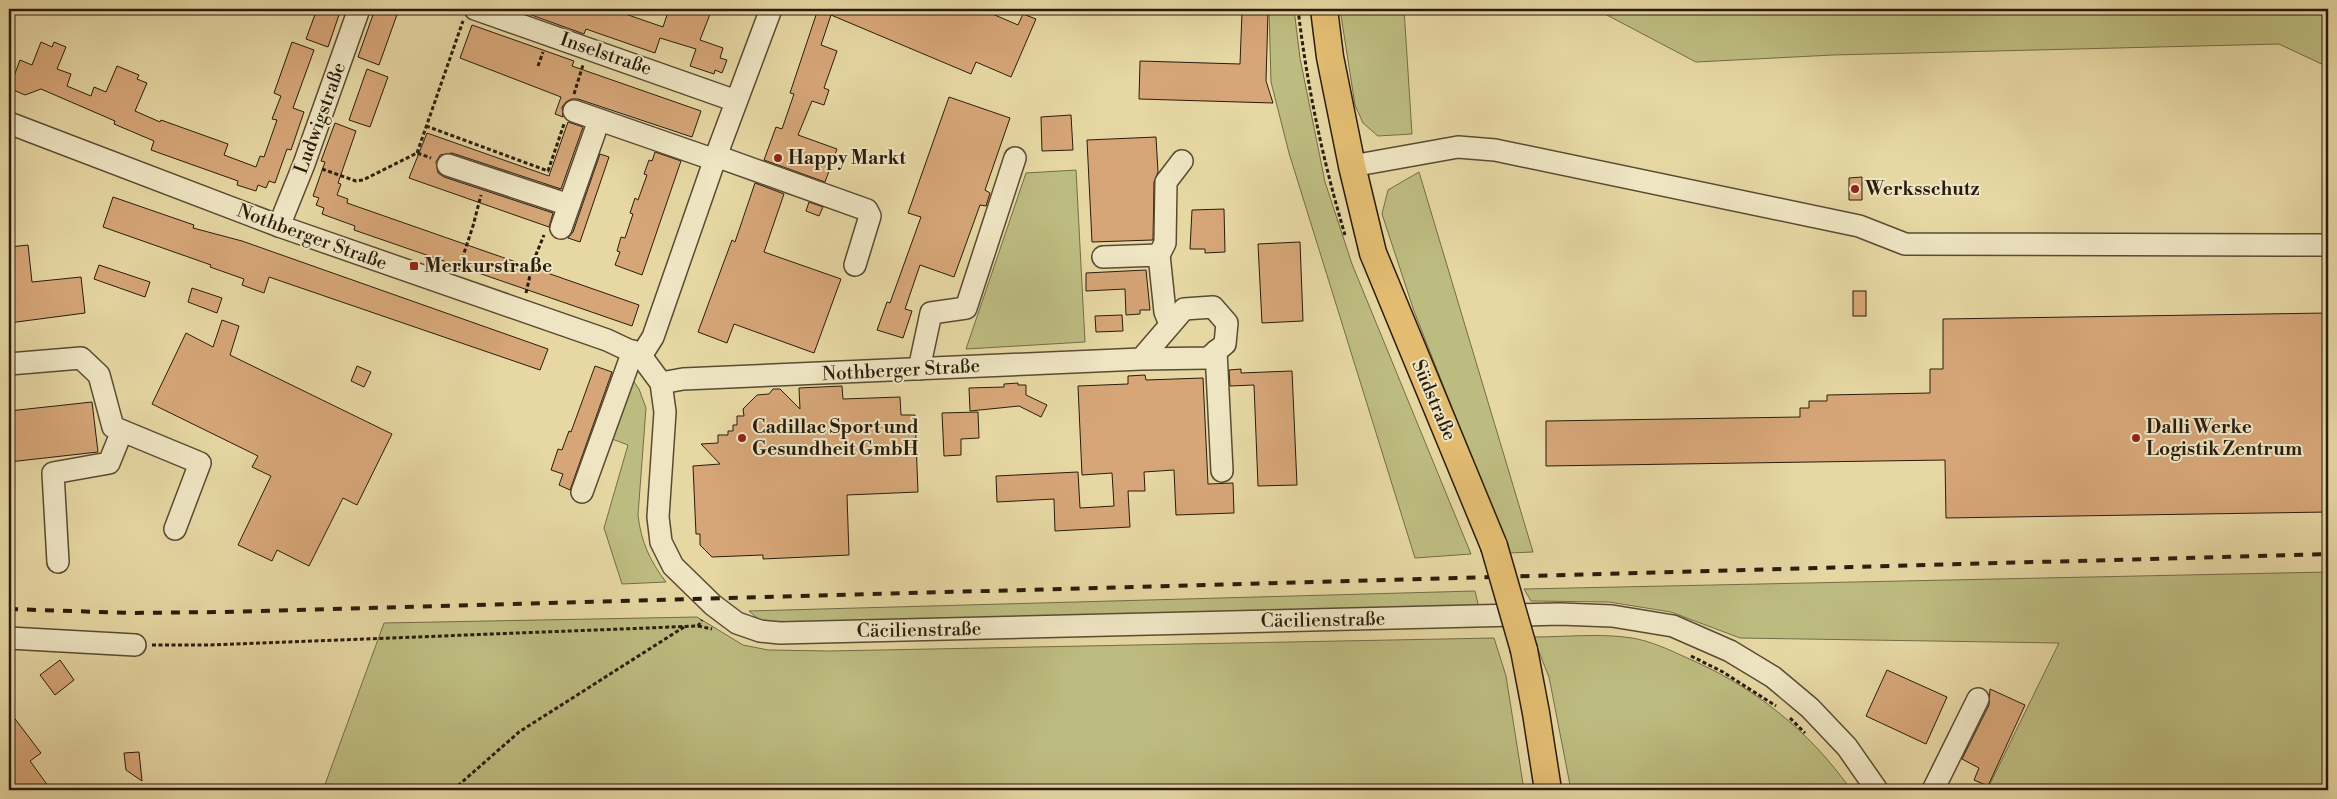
<svg xmlns="http://www.w3.org/2000/svg" width="2337" height="799" font-family="'Libre Bodoni',serif">
<style>
.green{fill:#bdbc80;stroke:#746c46}
.building{fill:#d6a678;stroke:#2a1c0c}
.lines{fill:none;stroke-linecap:round;stroke-linejoin:round}
.minor-casing{stroke:#594b32;stroke-width:24}
.major-casing{stroke:#2a1c0c;stroke-width:29}
.path{stroke:#2a1c0c;stroke-width:3;stroke-dasharray:4 2.5;stroke-linecap:butt}
.minor{stroke:#efe5c3;stroke-width:21}
.major{stroke:#e3bc72;stroke-width:26}
.rail{stroke:#2a1c0c;stroke-width:4;stroke-dasharray:9 9;stroke-linecap:butt}
.major-bridge-casing{stroke:#2a1c0c;stroke-width:29;stroke-linecap:butt}
.major-bridge{stroke:#e3bc72;stroke-width:26}
.poi-dot{fill:#8f2418;stroke:#efe5c3;stroke-width:2}
.labels{text-anchor:middle;dominant-baseline:central;stroke-width:4;stroke-linejoin:round;paint-order:stroke}
.street-label{font-size:19px;fill:#2a1c0c;stroke:#efe5c3}
.poi-label{font-size:19px;font-weight:bold;fill:#2a1c0c;stroke:#efe5c3;text-anchor:start}
</style>
<rect width="100%" height="100%" fill="#e6d7a3"/>
<filter id="stains"><feTurbulence type="fractalNoise" baseFrequency=".004" numOctaves="4"/><feColorMatrix values="0 0 0 0 .2 0 0 0 0 .09 0 0 0 0 .02 0 0 0 .5 -.17"/></filter>
<radialGradient id="worn" r=".72"><stop offset=".6" stop-color="#630" stop-opacity="0"/><stop offset="1" stop-color="#630" stop-opacity=".3"/></radialGradient>
<g class="green">
<polygon points="1269,9 1294,9 1300,58 1325,182 1352,264 1471,554 1415,558 1289,153 1271,82"/>
<polygon points="1340,9 1404,9 1412,134 1378,136 1363,123 1355,105"/>
<polygon points="1602,9 2328,9 2328,67 2279,44 1833,55 1696,62 1603,13"/>
<polygon points="1076,170 1085,342 966,349 1026,173"/>
<polygon points="1419,172 1533,552 1509,553 1414,311 1382,214 1388,190"/>
<path d="M630,376L639,389L646,408L638,515C641,542 650,561 666,582L622,584L604,528L628,445L612,439Z"/>
<polygon points="2328,572 2328,790 1987,790 2059,643 1740,638 1671,612 1609,602 1531,601 1524,589"/>
<polygon points="1475,591 1479,608 764,624 749,611"/>
<polygon points="697,617 743,645 768,650 829,651 1494,638 1506,676 1524,790 323,790 384,623"/>
<path d="M1533,637C1564,637 1601,633 1632,638C1650,641 1668,649 1685,657C1753,686 1809,730 1851,790H1571L1549,677Z"/>
</g>
<g class="building">
<polygon points="317,9 341,9 328,47 306,39"/>
<polygon points="375,9 399,9 379,65 358,57"/>
<polygon points="515,9 611,9 663,27 669,9 712,9 700,40 723,48 720,58 727,60 722,73 715,70 714,74 690,66 696,49 660,38 655,53 586,29 584,34"/>
<polygon points="818,9 981,9 1018,25 1023,14 1036,19 1011,77 976,62 971,74 831,15 821,45 837,51 824,88 829,90 824,105 812,101 798,135 837,149 825,182 764,160 776,127 782,129 794,94 790,93"/>
<polygon points="1242,12 1268,12 1266,81 1273,103 1139,99 1140,61 1240,64"/>
<polygon points="472,25 574,61 572,66 701,111 692,137 578,99 571,99 566,102 562,107 563,117 555,114 561,97 460,58"/>
<polygon points="41,42 52,47 54,42 66,47 57,69 71,74 67,86 91,96 94,87 106,92 117,66 139,75 137,79 147,83 135,111 160,122 161,120 228,144 224,155 256,167 260,156 264,157 277,120 272,119 281,96 274,93 292,42 314,50 293,108 304,112 291,150 287,149 275,183 269,181 266,188 258,185 256,191 237,185 238,181 151,150 154,141 114,124 115,121 41,89 25,95 9,88 9,75 14,76 20,60 32,65"/>
<polygon points="367,69 388,77 370,127 349,120"/>
<polygon points="949,97 1010,118 985,190 990,193 986,206 980,205 954,277 920,265 905,309 912,311 903,338 877,330 887,302 890,303 921,217 908,213"/>
<polygon points="1071,115 1073,150 1042,151 1041,117"/>
<polygon points="568,122 583,127 561,189 452,153 440,155 436,162 438,173 444,177 553,213 549,227 409,178 427,133 549,176"/>
<polygon points="335,123 356,131 338,183 341,184 337,195 348,199 347,203 639,305 632,326 354,230 355,226 322,214 324,208 316,205 319,198 313,196 325,162 321,161"/>
<polygon points="1156,137 1158,172 1154,182 1153,240 1092,242 1087,140"/>
<polygon points="655,152 681,161 642,275 615,265 620,252 617,251 621,237 625,238 633,214 630,213 635,198 638,200 647,175 644,174 649,160 652,161"/>
<polygon points="600,154 609,157 580,242 568,238 573,232"/>
<polygon points="1862,177 1862,200 1849,200 1849,178"/>
<polygon points="755,183 784,194 764,252 841,279 814,353 734,324 727,343 698,332 732,240 735,242"/>
<polygon points="113,197 194,225 193,228 242,241 548,349 540,370 269,277 264,293 242,285 244,279 210,267 211,265 103,227"/>
<polygon points="809,202 823,207 819,216 806,211"/>
<polygon points="1224,209 1225,252 1205,253 1205,249 1190,249 1192,210"/>
<polygon points="1300,242 1303,321 1262,323 1258,244"/>
<polygon points="28,245 32,282 81,277 85,313 9,323 9,247"/>
<polygon points="99,265 150,282 145,297 94,279"/>
<polygon points="1146,270 1150,310 1140,310 1140,314 1126,315 1125,289 1086,291 1086,273"/>
<polygon points="192,288 222,298 217,313 188,302"/>
<rect x="1853" y="291" width="13" height="25"/>
<polygon points="2328,313 2328,512 1946,518 1945,460 1546,466 1546,421 1800,417 1800,408 1809,408 1809,401 1827,401 1827,395 1930,393 1930,369 1943,369 1943,319"/>
<polygon points="1122,315 1123,331 1096,332 1095,316"/>
<polygon points="222,320 239,326 230,355 392,434 357,505 343,498 309,566 277,550 272,561 238,545 271,476 252,467 258,456 152,404 186,333 213,347"/>
<polygon points="357,366 371,372 364,387 351,381"/>
<polygon points="595,366 612,372 570,490 559,485 563,474 551,470 558,449 562,450 569,431 571,432"/>
<polygon points="1241,369 1241,373 1292,371 1297,485 1258,486 1254,385 1230,386 1229,370"/>
<polygon points="1145,375 1146,380 1203,378 1208,484 1233,483 1234,513 1176,515 1174,470 1144,472 1145,491 1128,491 1130,527 1055,531 1054,499 997,502 996,476 1078,472 1080,508 1114,506 1112,473 1082,475 1078,386 1128,384 1128,376"/>
<polygon points="1018,383 1018,385 1026,385 1026,395 1047,405 1041,417 1019,406 970,411 969,388 1004,387 1004,384"/>
<polygon points="842,386 843,399 900,397 901,415 915,415 918,492 847,495 849,555 763,559 763,555 712,557 700,545 700,534 696,534 693,466 720,464 701,444 718,443 718,435 728,435 728,431 733,431 733,425 737,425 737,416 744,416 743,409 757,395 769,394 773,389 780,389 800,409 799,388"/>
<polygon points="92,402 98,452 9,462 9,411"/>
<polygon points="978,412 979,438 961,439 961,455 944,456 942,413"/>
<polygon points="60,660 74,680 55,695 40,675"/>
<polygon points="1887,670 1947,697 1926,744 1866,716"/>
<polygon points="1990,689 2025,705 1988,786 1974,780 1979,768 1962,759 1989,705"/>
<polygon points="9,711 41,753 30,761 51,790 9,790"/>
<polygon points="139,752 142,781 126,770 124,753"/>
</g>
<g class="lines">
<g class="minor-casing">
<g id="minor">
<polyline points="475,9 736,101"/>
<polyline points="574,111 715,160"/>
<polyline points="9,123 279,226 607,340 641,356 661,383 665,412 658,517 661,542 673,566 713,605 737,623 760,631 780,633 1560,614 1612,616 1673,626 1730,651 1773,677 1810,708 1847,747 1877,790"/>
<polyline points="716,156 867,210 870,216 855,265"/>
<polyline points="448,165 569,205"/>
<polyline points="1352,166 1458,147 1495,150 1859,226 1905,244 2328,245"/>
<polyline points="279,226 304,164 359,9"/>
<polyline points="561,228 599,120"/>
<polyline points="1159,255 1165,243 1166,182 1182,161"/>
<polyline points="1103,257 1159,255 1165,312 1170,324"/>
<polyline points="1216,351 1222,471"/>
<polyline points="641,356 653,337 716,156 771,9"/>
<polyline points="9,364 81,358 99,375 113,427 200,463 175,529"/>
<polyline points="919,369 931,313 966,308 1015,158"/>
<polyline points="661,383 683,379 1141,359 1208,358 1225,344 1227,323 1213,307 1184,309 1141,359"/>
<polyline points="582,492 633,351"/>
<polyline points="58,562 53,473 109,463 122,431"/>
<polyline points="9,638 135,645"/>
<polyline points="1933,790 1978,699"/>
</g>
</g>
<g class="major-casing">
<g id="major">
<polyline points="1324,9 1330,57 1352,166 1373,253 1494,546"/>
<polyline points="1524,650 1536,713 1548,790"/>
</g>
</g>
<g class="path">
<path d="M1298,9C1307,86 1323,161 1345,235"/>
<polyline points="538,66 543,52"/>
<polyline points="574,94 583,65"/>
<polyline points="426,126 548,171 564,124"/>
<polyline points="417,153 463,21"/>
<polyline points="322,169 356,181 363,180 417,153 431,158"/>
<polyline points="458,271 473,226 481,195"/>
<polyline points="526,293 533,262 544,235"/>
<polyline points="698,626 712,629"/>
<polyline points="152,645 210,645 698,626 702,620"/>
<polyline points="1691,656 1723,672 1776,706"/>
<polyline points="1790,718 1805,733"/>
<polyline points="453,790 519,732 684,627"/>
</g>
<use href="#minor" class="minor"/>
<use href="#major" class="major"/>
<polyline class="rail" points="9,609 131,613 223,612 2328,554"/>
<g class="major-bridge-casing">
<polyline id="major-bridge" points="1494,546 1524,650"/>
</g>
<use href="#major-bridge" class="major-bridge"/>
</g>
<g class="poi-dot">
<circle cx="778" cy="158" r="5"/>
<circle cx="1855" cy="189" r="5"/>
<rect x="409" y="261" width="10" height="10" rx="2.5"/>
<circle cx="742" cy="438" r="5"/>
<circle cx="2136" cy="438" r="5"/>
</g>
<g class="labels">
<g class="street-label">
<text transform="translate(606 54) rotate(19)">Inselstraße</text>
<text transform="translate(320 118) rotate(-70)">Ludwigstraße</text>
<text transform="translate(312 237) rotate(20)">Nothberger Straße</text>
<text transform="translate(901 370) rotate(-3)">Nothberger Straße</text>
<text transform="translate(1434 400) rotate(67)">Südstraße</text>
<text transform="translate(1323 620) rotate(-1)">Cäcilienstraße</text>
<text transform="translate(919 630) rotate(-1)">Cäcilienstraße</text>
</g>
<g class="poi-label">
<text x="788" y="158">Happy Markt</text>
<text x="1865" y="189">Werksschutz</text>
<text x="424" y="266">Merkurstraße</text>
<text x="752" y="427">Cadillac Sport und<tspan x="752" dy="22">Gesundheit GmbH</tspan></text>
<text x="2146" y="427">Dalli Werke<tspan x="2146" dy="22">Logistik Zentrum</tspan></text>
</g>
</g>
<rect width="2337" height="799" fill="none" stroke="#e6d7a3" stroke-width="30"/>
<rect x="10" y="10" width="2317" height="779" fill="none" stroke="#2a1c0c" stroke-width="2.5"/>
<rect x="15" y="15" width="2307" height="769" fill="none" stroke="#2a1c0c"/>
<rect width="100%" height="100%" filter="url(#stains)"/>
<rect width="100%" height="100%" fill="url(#worn)"/>
</svg>
